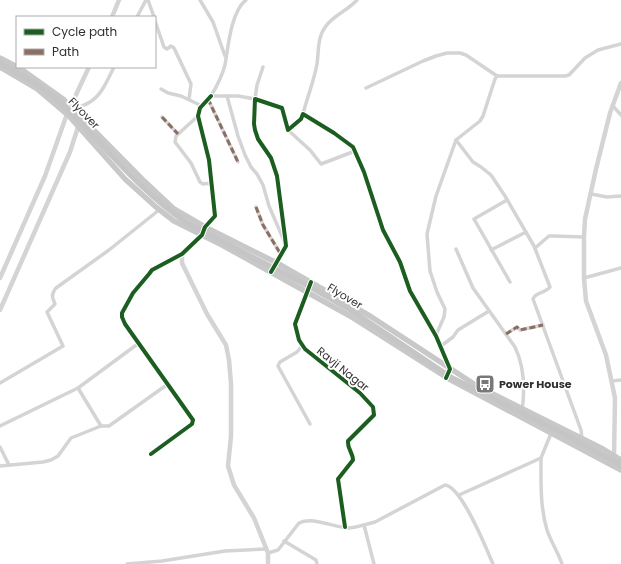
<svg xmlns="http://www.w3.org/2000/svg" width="621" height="564" font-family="Poppins,sans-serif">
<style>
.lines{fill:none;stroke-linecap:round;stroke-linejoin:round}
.minor{stroke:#d4d4d4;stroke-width:3.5}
.tertiary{stroke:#d4d4d4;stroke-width:4.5}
.primary{stroke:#c8c8c8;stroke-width:5.5}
.trunk-bridge{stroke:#c5c5c5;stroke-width:5.5}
.quiet{stroke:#8d6e63;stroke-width:3;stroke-dasharray:6 3;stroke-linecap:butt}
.cycleway-casing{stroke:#fff;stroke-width:6}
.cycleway{stroke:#1b5e20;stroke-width:4}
.labels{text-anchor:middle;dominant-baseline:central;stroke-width:4;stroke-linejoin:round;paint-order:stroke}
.street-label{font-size:11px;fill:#303030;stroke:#fff}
.poi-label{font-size:11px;font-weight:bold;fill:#303030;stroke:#fff;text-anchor:start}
</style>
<rect width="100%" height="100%" fill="#fff"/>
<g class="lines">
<g class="minor">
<polyline points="148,0 154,17"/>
<polyline points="200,0 213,22 225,56"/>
<path d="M246,0C231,11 228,48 225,65C222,76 217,86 211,96H238L255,99L257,85L263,67"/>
<polyline points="137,17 146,0"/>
<polyline points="155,21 164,47 167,49 171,46 174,48 191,84 189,99"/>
<polyline points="366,88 423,61 436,56 447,53 460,53 466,55 497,76 565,76 569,75 585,58 598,50 621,44"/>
<polyline points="161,89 168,93 181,96 202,106"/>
<polyline points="227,96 238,136 245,155 251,167 257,174 263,185 269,206 285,243"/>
<polyline points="208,99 238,162"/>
<polyline points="613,106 621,115"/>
<path d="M73,112C78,106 84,106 90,102C102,95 108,79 114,67"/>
<path d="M303,114C307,98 314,81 317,64C319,51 317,37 326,26C333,16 348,10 357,0"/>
<polyline points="198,116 176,136 175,142 191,163 200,182 203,184 212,183"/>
<polyline points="162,117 178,134"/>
<polyline points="288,130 310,150 321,164 355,151"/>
<path d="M456,140L473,162L481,167L491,175L505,196L534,246L550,287C546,293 535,292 533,299L581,430L582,439"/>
<polyline points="591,194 607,197 621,196"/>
<polyline points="507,200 474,219 510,282"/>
<polyline points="256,207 263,225 280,253"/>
<polyline points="205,227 215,216 209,160 198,116 200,108 211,96"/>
<polyline points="535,248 549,236 553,236 584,237"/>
<path d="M456,249L473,288L515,347C524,366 525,390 522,411"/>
<polyline points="491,250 526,232"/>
<polyline points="275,263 286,246 285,237 277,176 271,158 258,139 255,130 254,124 255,99 282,108 288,130 301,119 303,114 334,133 353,147 364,172 383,230 400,262 410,291 436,336 450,368"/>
<polyline points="584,278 621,268"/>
<path d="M309,285C301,306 287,329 305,349L360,393L373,407L374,415L348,441C347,448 353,453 353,460L338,479L345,527"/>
<polyline points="506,334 517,327 520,330 543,325"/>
<polyline points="436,335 444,317 445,309 437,292 430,271 427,234 436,196 456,140 480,121 483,116 495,79 497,76"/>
<polyline points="302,346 297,352 280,362 278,366 310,424"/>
<polyline points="441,346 453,337 458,330 489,311"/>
<polyline points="612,381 621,380"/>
<path d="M0,383L63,346L47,312L55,304C52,297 51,294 56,288L109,250L159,210"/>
<polyline points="78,388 101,426"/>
<polyline points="0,426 78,388 139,343"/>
<polyline points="0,447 9,465"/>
<polyline points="151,454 192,424 193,420 125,324 122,317 122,313 133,293 149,274 152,270 182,254"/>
<path d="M541,458C541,482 540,507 547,530C551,542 558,552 562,564"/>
<polyline points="0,466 43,462 51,460 58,456 71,438 101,426 109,426 168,384"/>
<polyline points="459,495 541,458 552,431"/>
<polyline points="364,525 374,564"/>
<polyline points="284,541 316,560 317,564"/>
<path d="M268,553L278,550L299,523C313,516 332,527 348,528C357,528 366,524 375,522L445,485C462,487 486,548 493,564"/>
<polyline points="127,564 162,561 225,551 266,549"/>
</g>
<g class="tertiary">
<polyline points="112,17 119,0"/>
<polyline points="203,233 182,254 182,263 207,314 226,345 229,360 231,384 231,436 228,466 234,485 254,518 268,553 268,564"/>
<polyline points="0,278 45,176 67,114 89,67"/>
<polyline points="0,310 70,152 78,127"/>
<polyline points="614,458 615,398 606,355 586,301 584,278 584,237 585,219 596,169 610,113 621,83"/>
</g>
<g class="primary">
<polyline points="0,58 21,69 63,99 142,179 174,209 205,227 275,262 333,295 370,316 477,386 603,449 621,460"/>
<polyline points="0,67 36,88 69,116 125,179 156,207 174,221 222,245 350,316 449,379 621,470"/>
</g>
<path class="trunk-bridge" d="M0,63C21,75 43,87 61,103C103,143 138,190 187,223L314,289L349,309L452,378L562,433L621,465"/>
<g class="quiet">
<polyline points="208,99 238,162"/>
<polyline points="162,117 178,134"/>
<polyline points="256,207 263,225 280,253"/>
<polyline points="506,334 517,327 520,330 543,325"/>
</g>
<g class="cycleway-casing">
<g id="cycleway">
<polyline points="271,272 286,246 285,237 277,176 271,158 258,139 255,130 254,124 255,99 282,108 288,130 301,119 303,114 334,133 353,147 364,172 383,230 400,262 410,291 436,336 450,369 446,378"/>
<path d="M311,282L295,324L299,340L305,349L360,393L373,407L374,415L348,441C347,448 353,453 353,460L338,479L345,527"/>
<polyline points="151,454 192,424 193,420 125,324 122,317 122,313 133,293 149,274 152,270 182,254 202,235 205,227 215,216 209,160 198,116 200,108 211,96"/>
</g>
</g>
<use href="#cycleway" class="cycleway"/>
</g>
<defs>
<g id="bus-square" transform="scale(1)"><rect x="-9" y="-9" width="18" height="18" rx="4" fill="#787878" stroke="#fff"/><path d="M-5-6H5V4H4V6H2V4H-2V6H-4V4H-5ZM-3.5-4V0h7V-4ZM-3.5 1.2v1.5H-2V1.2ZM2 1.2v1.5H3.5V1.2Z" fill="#fff"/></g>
</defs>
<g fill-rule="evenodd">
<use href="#bus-square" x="485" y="384"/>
</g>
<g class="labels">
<g class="street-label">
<text transform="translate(84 113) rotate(46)">Flyover</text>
<text transform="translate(345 296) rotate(31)">Flyover</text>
<text transform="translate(343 369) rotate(39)">Ravji Nagar</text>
</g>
<g class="poi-label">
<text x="499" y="384">Power House</text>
</g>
</g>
<rect x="16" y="16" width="140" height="52" fill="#ffffff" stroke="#acacac"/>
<rect x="24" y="29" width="20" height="6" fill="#1b5e20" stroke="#acacac"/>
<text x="52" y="36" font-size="12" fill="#303030">Cycle path</text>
<rect x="24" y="49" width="20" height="6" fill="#8d6e63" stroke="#acacac"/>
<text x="52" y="56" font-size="12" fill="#303030">Path</text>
</svg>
